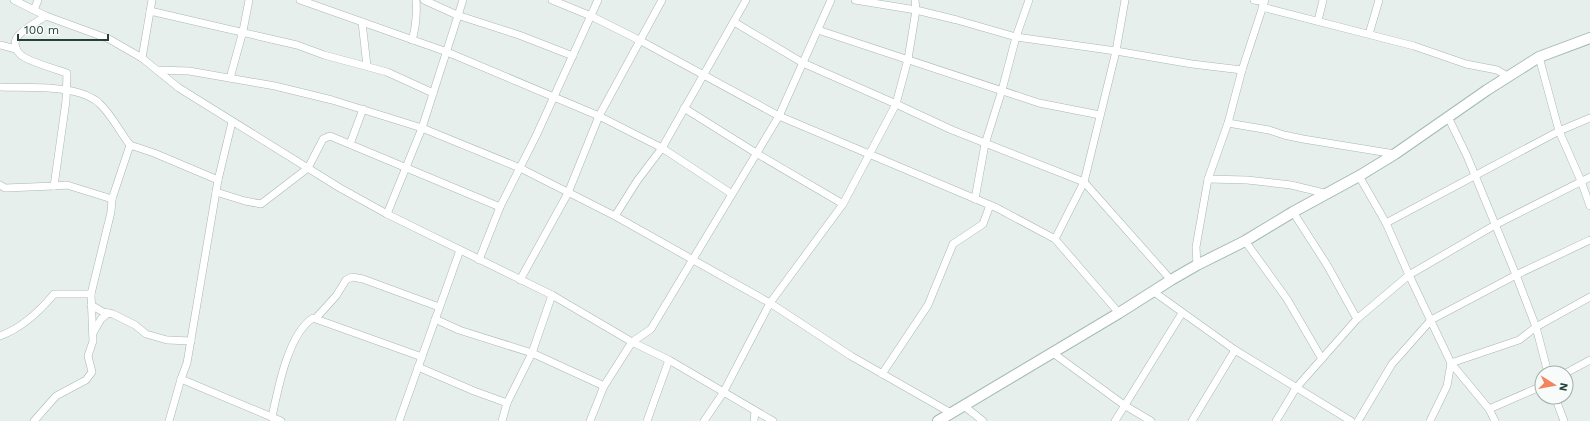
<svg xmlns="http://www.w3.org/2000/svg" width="1590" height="421" font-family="'Work Sans',sans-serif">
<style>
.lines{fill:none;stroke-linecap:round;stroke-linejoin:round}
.street-casing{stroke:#a8b8b2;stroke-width:8}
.secondary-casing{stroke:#a4bbb3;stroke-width:12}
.street{stroke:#fff;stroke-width:7}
.secondary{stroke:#fff;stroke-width:10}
</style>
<rect width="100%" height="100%" fill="#e6efeb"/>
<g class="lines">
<g class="street-casing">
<g id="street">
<polyline points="14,0 46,16 109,39 142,58 179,88 340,188 387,214 552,295 632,342 669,360 773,421"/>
<polyline points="300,0 447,52 599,116 662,148 732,194"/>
<polyline points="424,0 457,15 519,35 573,56"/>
<polyline points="552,0 591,16 641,41 779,116 997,208 1055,239 1119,313"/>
<polyline points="855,0 916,10 957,20 1016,37 1116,51 1192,64 1242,70"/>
<polyline points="1254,0 1264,2"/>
<polyline points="1262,7 1414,46 1466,64 1497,70 1509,77"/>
<polyline points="34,10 38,0"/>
<polyline points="150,11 297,45 324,55 387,72 433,93"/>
<polyline points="1318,21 1323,0"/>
<polyline points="362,22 367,66"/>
<polyline points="734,22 803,63 896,104 952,130 1084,182 1171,280"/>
<polyline points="818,30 1039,103 1100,115"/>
<polyline points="1369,34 1379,0"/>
<path d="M412,40C416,27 417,14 416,0"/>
<polyline points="0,45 16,49"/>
<polyline points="1539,57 1559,131 1581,181 1590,206"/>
<polyline points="142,58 152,0"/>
<polyline points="157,70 189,71 275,86 332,100 422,128 520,168 615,216 770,303 851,356 951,413"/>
<polyline points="230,78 243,31 249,0"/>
<path d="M0,87C28,88 77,84 99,103C111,114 120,132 130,145"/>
<polyline points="684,108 756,153 843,204"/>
<polyline points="1448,117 1467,156 1516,275 1536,327 1548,373"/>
<polyline points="1228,123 1269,130 1284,135 1303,139 1395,154"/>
<polyline points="350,144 363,109"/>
<polyline points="1359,176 1386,223 1409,275 1451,363 1447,386 1430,421"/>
<polyline points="1208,179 1247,180 1291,185 1328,194"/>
<path d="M0,185L5,188L54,186L66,101L67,73C58,70 27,61 21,55C15,50 13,42 18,36C25,28 37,22 46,16"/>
<polyline points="54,186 67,185 112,199"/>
<polyline points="216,192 245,201 261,204 308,168 323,139 330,136 500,207"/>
<polyline points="975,199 985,144 1002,90 1016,37 1029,0"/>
<polyline points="1293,212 1327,265 1357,319"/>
<polyline points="387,214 422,128 463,0"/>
<polyline points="615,216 637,181 662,148 746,0"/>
<polyline points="1386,223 1559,131 1590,118"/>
<polyline points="1055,239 1084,182 1116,51 1125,0"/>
<polyline points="1245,241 1287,299 1322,359"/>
<polyline points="479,260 500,207 536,136 598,0"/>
<polyline points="1197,265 1196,247 1208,179 1228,123 1242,70 1265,0"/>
<polyline points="520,280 568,193 599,116 662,0"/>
<polyline points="1154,292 1235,350"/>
<polyline points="91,305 103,312 113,314 135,325 146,334 167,340 191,341"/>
<polyline points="316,318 336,296 346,280 352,277 363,279 439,307"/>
<polyline points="435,319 459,330 532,353 604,386"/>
<polyline points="93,333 101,319 108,313"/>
<path d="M0,336C22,328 39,312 54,294H91"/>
<polyline points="1053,353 1124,405 1151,421"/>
<polyline points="418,367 474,391 507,403"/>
<polyline points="1566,373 1590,360"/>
<polyline points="882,374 928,305 953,244 983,224 990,205"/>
<polyline points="181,379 281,421"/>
<polyline points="1555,397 1564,421"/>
<polyline points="964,406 983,421"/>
<polyline points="1489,409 1542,386"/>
<polyline points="34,421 56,396 86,380 92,372 88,356 93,341 91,294 111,212 112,199 130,145 154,153 218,180"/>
<polyline points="169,421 181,379 187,363 218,180 232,122"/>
<path d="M274,421L272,417C278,389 288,334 313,318L422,357"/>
<polyline points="399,421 460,250"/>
<polyline points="502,421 507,403 532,353 552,295"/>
<polyline points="590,421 604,386 632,342 651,329 779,116 831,0"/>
<polyline points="647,421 669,360"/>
<polyline points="704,421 723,393 770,303 843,204 896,104 908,59 916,10 915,0"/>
<polyline points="754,421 755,411"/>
<polyline points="1115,421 1182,313"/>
<polyline points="1192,421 1235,350 1351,421"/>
<polyline points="1276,421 1296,388 1357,319 1409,275 1495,225 1590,177"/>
<polyline points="1358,421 1392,364 1431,320 1516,275 1590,240"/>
<polyline points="1495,421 1489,409 1451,363 1519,340 1536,327 1590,297"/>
</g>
</g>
<g class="secondary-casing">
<polyline id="secondary" points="938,421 1119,313 1171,280 1197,265 1245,241 1293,212 1359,176 1395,154 1487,90 1539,57 1590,38"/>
</g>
<use href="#street" class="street"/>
<use href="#secondary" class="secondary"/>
</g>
<g transform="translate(1554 385) rotate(101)"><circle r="19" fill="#f7fbf9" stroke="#a3b1ad"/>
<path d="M0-3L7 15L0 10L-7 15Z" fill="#f4845f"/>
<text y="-6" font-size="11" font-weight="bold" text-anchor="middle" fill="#24423a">N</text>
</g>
<path d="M18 34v6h90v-6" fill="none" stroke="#24423a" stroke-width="2"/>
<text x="24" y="34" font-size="12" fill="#24423a" stroke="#f7fbf9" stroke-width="3" paint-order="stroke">100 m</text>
</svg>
